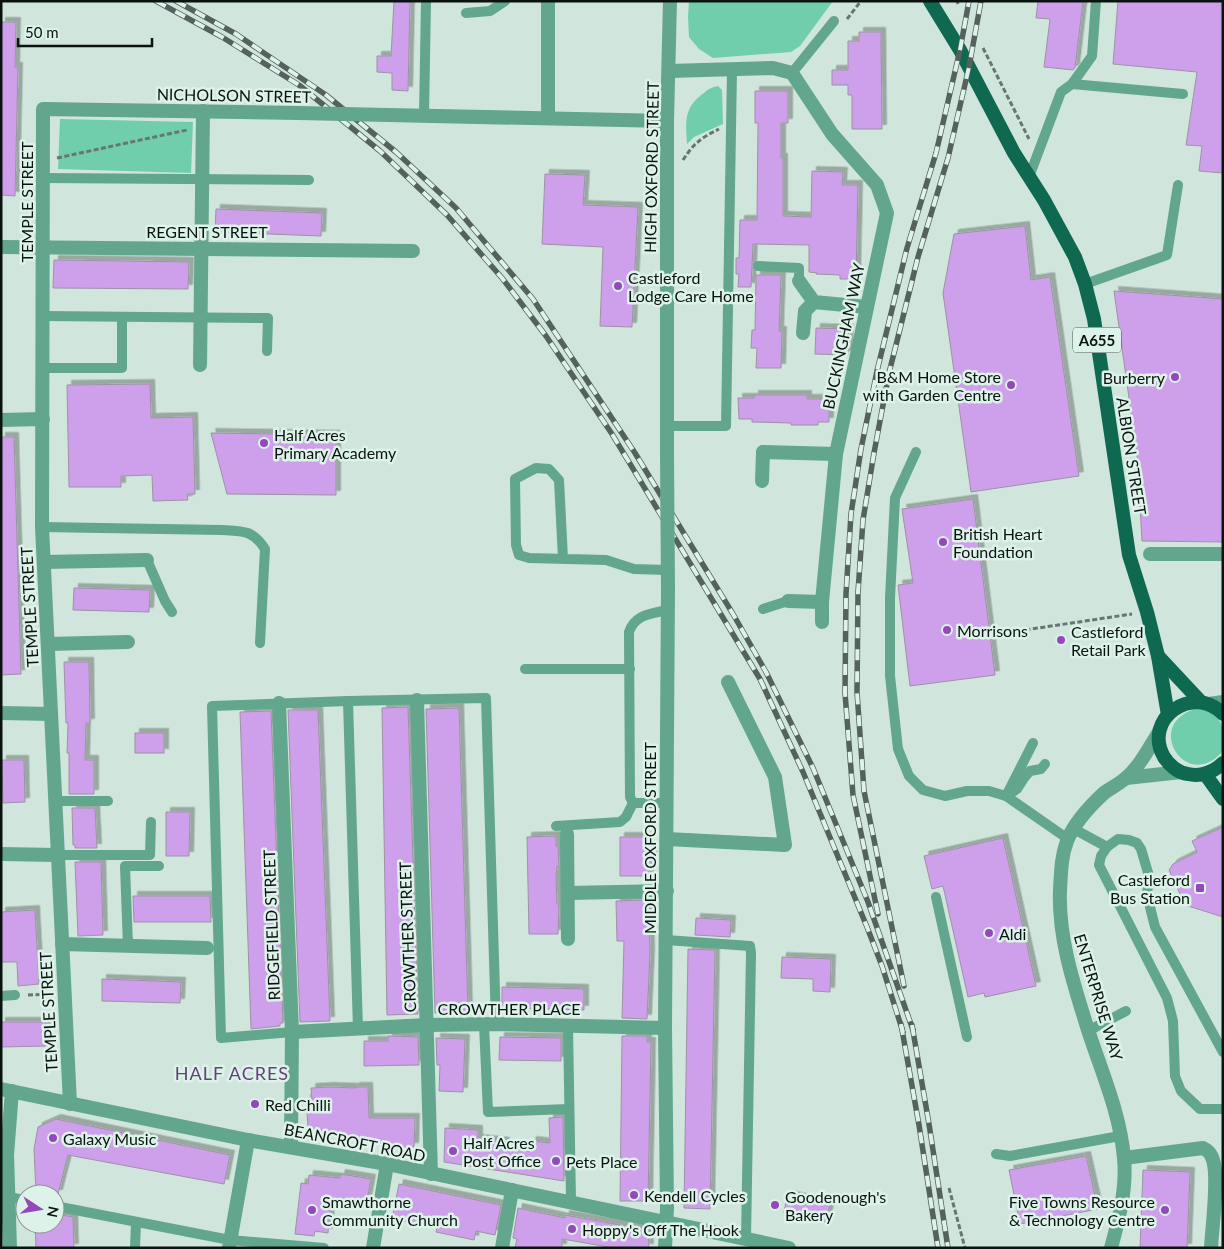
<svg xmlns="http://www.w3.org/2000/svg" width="1224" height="1249" font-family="Lato,sans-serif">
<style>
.green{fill:#70ceac}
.building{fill:#ce9fea;stroke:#9c93a3;filter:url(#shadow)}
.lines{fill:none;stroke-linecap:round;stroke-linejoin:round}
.path{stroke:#687670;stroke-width:3;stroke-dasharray:5 2.5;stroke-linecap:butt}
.service{stroke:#62a68d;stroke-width:10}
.minor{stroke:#62a68d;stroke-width:14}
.tertiary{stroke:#62a68d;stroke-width:14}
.primary{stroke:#0f6950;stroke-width:14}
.rail-casing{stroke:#54615c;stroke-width:5.5}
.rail{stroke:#ddf2e9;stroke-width:4;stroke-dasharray:11;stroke-linecap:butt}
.minor-bridge{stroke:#62a68d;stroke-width:14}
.poi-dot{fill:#9349bb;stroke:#ddf2e9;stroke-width:2}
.labels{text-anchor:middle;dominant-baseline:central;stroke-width:5;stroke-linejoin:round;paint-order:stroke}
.shield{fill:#ddf2e9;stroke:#4a5651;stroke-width:1}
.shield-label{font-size:15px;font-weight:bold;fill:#0b1310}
.street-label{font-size:16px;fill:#0b1310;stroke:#ddf2e9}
.poi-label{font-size:16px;fill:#0b1310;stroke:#ddf2e9;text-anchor:start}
.neighbourhood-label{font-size:18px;letter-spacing:1px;fill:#65417a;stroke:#ddf2e9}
</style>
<defs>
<filter id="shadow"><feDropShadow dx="4.5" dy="-4.5" stdDeviation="0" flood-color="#0004"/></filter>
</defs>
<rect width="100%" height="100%" fill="#d0e5dc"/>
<g class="green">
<polygon points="689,1 833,1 800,46 791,52 713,58 699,49 689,37 688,17"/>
<path d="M718,86L722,90L723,124L694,137L687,144C686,121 683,108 704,93C708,89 712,87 718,86Z"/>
<polygon points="60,119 193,122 191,173 58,169"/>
<path d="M1196,709C1224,711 1224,728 1222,752C1185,793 1143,723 1196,709Z"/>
</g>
<g class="building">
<polygon points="394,1 410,1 408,91 392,90 392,73 377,72 377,56 391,56"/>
<polygon points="1038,1 1083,1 1075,68 1073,70 1044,67 1050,19 1036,18"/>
<polygon points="1118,1 1223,1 1223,173 1199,171 1202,146 1186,145 1197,72 1113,64"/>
<polygon points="1,22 16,22 15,67 18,67 15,196 1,195"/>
<polygon points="859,32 881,32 882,129 852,129 852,95 848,95 848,85 832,85 832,70 848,70 848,41 859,41"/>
<polygon points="755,91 788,91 788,123 781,123 781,158 783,158 783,216 811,217 812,171 843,172 842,185 858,185 856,279 840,279 840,275 816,274 817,273 809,272 809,245 753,244 751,287 738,287 739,274 736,274 736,258 739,258 740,220 757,220 758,123 755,123"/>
<polygon points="545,174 585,175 583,205 638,207 632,327 600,326 603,247 542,244"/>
<polygon points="216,209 322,213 321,236 215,232"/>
<polygon points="1025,226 1031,280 1050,277 1079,476 971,492 943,293 954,234"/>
<polygon points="54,260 189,262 188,289 53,288"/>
<polygon points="756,275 781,275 779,331 782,331 781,368 756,368 757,348 751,348 752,330 755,330"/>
<polygon points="1114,291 1223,299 1223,542 1142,541 1137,455"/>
<polygon points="816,328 849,329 848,355 815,354"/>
<polygon points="150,384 151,418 193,417 195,494 187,494 188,500 153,501 152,475 121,476 121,487 69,487 67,385"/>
<polygon points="754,395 807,395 807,399 829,399 829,422 818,422 818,425 791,425 791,423 752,422 752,419 739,419 738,398 754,398"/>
<polygon points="211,433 336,435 336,495 227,494"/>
<polygon points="1,437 14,437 21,674 1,675"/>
<polygon points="973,499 995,675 910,686 898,585 913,583 902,509"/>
<polygon points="74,588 150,590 149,612 73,610"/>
<polygon points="64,662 89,662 90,723 86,723 85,760 94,760 94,794 69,794 69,753 67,753 68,723 66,723"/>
<polygon points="408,707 418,1014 387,1015 382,708"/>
<polygon points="459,708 468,1012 435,1013 426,709"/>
<polygon points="288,710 318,710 330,1021 300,1022"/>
<polygon points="271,711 283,1023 280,1023 280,1026 251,1029 240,712"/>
<rect x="135" y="733" width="29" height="20"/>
<polygon points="2,760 24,760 25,802 3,803"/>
<polygon points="72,808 95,808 97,848 75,848 75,845 73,845"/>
<polygon points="166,812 190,812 189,856 166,856"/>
<polygon points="1223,827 1223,917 1185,905 1169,870 1173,864 1197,852 1192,841"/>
<polygon points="556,836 556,846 558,846 559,866 557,866 556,876 557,904 559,904 558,934 529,934 527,837"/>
<polygon points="620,837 648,837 648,847 652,847 652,867 649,867 649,876 620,876"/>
<polygon points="1003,838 1036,986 985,997 984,993 968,997 943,886 932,889 924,856"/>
<polygon points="75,862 101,862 103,935 78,936"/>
<polygon points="133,896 210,896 211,922 134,922"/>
<polygon points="645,900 645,911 649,911 650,953 647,1019 622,1018 624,941 617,941 616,901"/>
<polygon points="35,910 39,984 18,986 17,962 1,962 1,912"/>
<polygon points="696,918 731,920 730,937 695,935"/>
<polygon points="688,949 715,950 710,1209 684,1208"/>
<polygon points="782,957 831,959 830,992 813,991 813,979 781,978"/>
<polygon points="102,979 181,982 180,1003 102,1001"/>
<polygon points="502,987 584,989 584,1010 502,1008"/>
<polygon points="1,1022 46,1022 46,1046 1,1047"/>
<polygon points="388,1036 418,1037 419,1065 364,1066 364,1041 388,1041"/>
<polygon points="622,1036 647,1036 647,1042 651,1042 648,1201 620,1201"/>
<polygon points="500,1037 561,1038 561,1061 499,1060"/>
<polygon points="436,1038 465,1039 463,1092 439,1091 440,1065 437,1065"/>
<polygon points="330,1087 355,1088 355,1087 368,1087 369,1118 415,1118 414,1147 399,1147 308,1127 306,1099 312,1099 311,1088"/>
<polygon points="563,1117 564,1181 444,1162 445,1128 478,1130 478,1139 505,1142 504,1148 530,1151 532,1141 550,1143 549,1118"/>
<polygon points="56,1119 230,1155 224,1184 68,1155 58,1194 36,1194 34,1149 38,1127"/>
<polygon points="1086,1156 1098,1209 1020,1224 1009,1170"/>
<polygon points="1143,1170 1190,1172 1187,1248 1140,1248"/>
<polygon points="341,1174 371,1179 366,1206 331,1200 328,1233 315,1231 314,1236 295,1234 301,1183 308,1184 309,1175 340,1178"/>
<polygon points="399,1184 501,1205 495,1235 476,1231 474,1240 436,1232 437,1228 392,1219"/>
<polygon points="787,1195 830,1204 826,1222 784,1213"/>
<polygon points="518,1208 565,1218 565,1215 648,1230 649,1248 614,1248 562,1239 562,1248 515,1248 517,1239 513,1238"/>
<polygon points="55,1214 73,1217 74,1248 36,1248 35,1224 55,1224"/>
</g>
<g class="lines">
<g class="path">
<polyline points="957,1 958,4"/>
<polyline points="847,19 861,1"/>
<polyline points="983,48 1029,139"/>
<polyline points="57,158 187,130"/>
<path d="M683,160C694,143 701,138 719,129"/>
<polyline points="1018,631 1132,614"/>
<polyline points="28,995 49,994"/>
<polyline points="949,1188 965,1248"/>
</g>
<g class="service">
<polyline points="466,13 490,11 505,1"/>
<polyline points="792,73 834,21"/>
<polyline points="1072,84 1092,56 1096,1"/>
<polyline points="424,115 426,1"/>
<polyline points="1029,177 1061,92 1072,84 1183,94"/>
<polyline points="43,178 309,180"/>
<polyline points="758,266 799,268 799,281"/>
<polyline points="1085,284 1167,255 1178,185"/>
<polyline points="43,316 268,318 267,351"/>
<polyline points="43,368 122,368 122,317"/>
<polyline points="667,426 726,426 732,70"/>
<polyline points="916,452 895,498 890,598 890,676 898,749 909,776 923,790 945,796 967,791 989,791 1006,796 1068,839"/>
<path d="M42,527L222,530C243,531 253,530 265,549L260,643"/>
<polyline points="563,559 559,480 549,469 536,468 515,479 516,545 519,555 529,558 606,560 634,569 667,570"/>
<polyline points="147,560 165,601 172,612"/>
<polyline points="763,609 788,601"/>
<polyline points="525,669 630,669"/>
<polyline points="1006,796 1033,743"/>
<polyline points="1007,796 1017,789 1024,778 1030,771 1041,769 1045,764"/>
<polyline points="55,801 108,801"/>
<path d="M666,803H633L630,797L629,632C635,614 651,614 667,610"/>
<polyline points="556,826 620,822 626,817 633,803"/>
<polyline points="1074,829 1107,847"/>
<polyline points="58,855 150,855 151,822"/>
<polyline points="936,897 967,1037"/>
<polyline points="666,940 750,946 751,953 746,1238"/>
<polyline points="128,946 125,866 159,866"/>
<polyline points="1,996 15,995"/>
<polyline points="484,1025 488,1112 569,1109"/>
<polyline points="568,1026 571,1202"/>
<polyline points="358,1029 348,701 486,698 496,1024"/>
<polyline points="1088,1031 1126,1011"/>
<polyline points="292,1032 221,1038 212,706 348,701"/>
<polyline points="1223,1052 1155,927 1147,895 1149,876 1141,849 1137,843 1129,840 1118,839 1107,847 1101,856 1099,865 1167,998 1173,1021 1175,1076 1181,1091 1200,1109 1223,1109"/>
<polyline points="996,1154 1010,1156 1120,1136"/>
<polyline points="8,1197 25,1200"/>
<polyline points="55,1206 230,1240 324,1248"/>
<polyline points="135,1248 136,1223"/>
</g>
<g class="minor">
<polyline points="548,1 548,118"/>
<polyline points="669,71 773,68 792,73 832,134 877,185 887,213 836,454 822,602 788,601"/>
<polyline points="388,115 667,121"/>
<polyline points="1,247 413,251"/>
<polyline points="799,281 814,302 866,307"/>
<polyline points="803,333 805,311 814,302"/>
<polyline points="200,365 203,111"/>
<polyline points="1,420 43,419"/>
<polyline points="763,452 836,454"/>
<polyline points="667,453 667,121 670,1"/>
<polyline points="762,481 763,452"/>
<polyline points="1150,554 1223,554"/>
<polyline points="44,562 147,560"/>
<polyline points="822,622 822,602"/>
<polyline points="48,644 128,642"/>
<polyline points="417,700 431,1174"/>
<polyline points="279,703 292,1032 291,1147"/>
<polyline points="1,713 51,714"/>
<polyline points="1126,778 1181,772"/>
<polyline points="567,834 568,939"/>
<polyline points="667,839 785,845 775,777 728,682"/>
<polyline points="1,854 58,855"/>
<polyline points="568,893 667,891"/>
<polyline points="62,944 207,948"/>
<polyline points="292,1032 427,1025 496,1024 665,1028"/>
<polyline points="1,1089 248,1140 387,1164 789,1248"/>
<polyline points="70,1104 42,527 43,109 299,113"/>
<path d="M1124,1158L1203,1148C1209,1151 1211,1154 1213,1160C1219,1177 1212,1228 1211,1248"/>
<polyline points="10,1248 7,1155 12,1091"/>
<polyline points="229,1248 248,1140"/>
<polyline points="373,1248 387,1164"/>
<polyline points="502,1248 512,1190"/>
<polyline points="665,1248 667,1208 665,1028 668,590"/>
<path d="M1111,1248C1119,1219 1127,1188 1124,1158C1120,1113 1102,1073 1088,1030C1074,985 1058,938 1060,890C1061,873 1061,857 1067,841C1074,823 1090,806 1104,793C1111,788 1119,784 1126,778C1140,766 1149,748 1159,732"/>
</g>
<polyline class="tertiary" points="1209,704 1223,702"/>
<g class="primary">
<polyline points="930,1 960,50 1014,153 1044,200 1075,257 1085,284 1094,319 1129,555 1147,612 1158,656 1168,715"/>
<polyline points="1158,656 1201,702"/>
<path d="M1223,714C1193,683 1142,719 1164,757C1169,765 1178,773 1188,774C1201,777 1214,772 1223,763"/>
<polyline points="1205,774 1223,799"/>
</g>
<g class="rail-casing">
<g id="rail">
<polyline points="156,1 222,37 299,85 380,151 447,215 502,278 546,336 612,434 760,679 803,772 867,927 882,966 903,1032"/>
<polyline points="176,1 236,34 326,95 396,152 456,208 533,299 635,453 733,614 766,672 813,768 868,902 913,1030"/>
<polyline points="878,914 853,795 845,693 846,594 851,514 861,449 877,371 907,248 936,153 960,50 969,1"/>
<polyline points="904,986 864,791 857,692 858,592 863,520 874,453 889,373 918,257 948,158 969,67 981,1"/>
<polyline points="901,1024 919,1125 938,1248"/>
<polyline points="912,1025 929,1124 948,1248"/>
</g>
</g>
<use href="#rail" class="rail"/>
<g class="minor-bridge">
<polyline points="299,113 388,115"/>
<polyline points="667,453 668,590"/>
</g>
</g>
<g class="poi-dot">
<circle cx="618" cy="286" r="5"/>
<circle cx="1175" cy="377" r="5"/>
<circle cx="1011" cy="385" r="5"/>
<circle cx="264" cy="443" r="5"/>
<circle cx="943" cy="542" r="5"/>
<circle cx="947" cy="630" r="5"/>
<circle cx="1061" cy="640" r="5"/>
<rect x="1195" y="883" width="10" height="10" rx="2.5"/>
<circle cx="989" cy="933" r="5"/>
<circle cx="255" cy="1104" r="5"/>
<circle cx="53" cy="1138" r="5"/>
<circle cx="453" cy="1151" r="5"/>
<circle cx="556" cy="1161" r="5"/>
<circle cx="634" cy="1195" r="5"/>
<circle cx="775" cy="1205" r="5"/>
<circle cx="312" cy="1210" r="5"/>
<circle cx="1165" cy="1210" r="5"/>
<circle cx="572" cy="1229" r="5"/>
</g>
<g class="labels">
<rect class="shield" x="1073" y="327.5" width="48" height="25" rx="4"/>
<g class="shield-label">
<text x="1097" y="340">A655</text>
</g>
<g class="street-label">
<text transform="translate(234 95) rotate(1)">NICHOLSON STREET</text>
<text transform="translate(651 167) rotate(-89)">HIGH OXFORD STREET</text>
<text transform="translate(26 202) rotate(-90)">TEMPLE STREET</text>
<text x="207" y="231">REGENT STREET</text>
<text transform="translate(843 336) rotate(-78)">BUCKINGHAM WAY</text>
<text transform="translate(1132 456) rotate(81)">ALBION STREET</text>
<text transform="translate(29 607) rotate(-93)">TEMPLE STREET</text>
<text transform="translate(649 838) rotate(-90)">MIDDLE OXFORD STREET</text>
<text transform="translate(271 925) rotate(-92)">RIDGEFIELD STREET</text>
<text transform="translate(407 937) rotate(-92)">CROWTHER STREET</text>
<text transform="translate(1099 997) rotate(73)">ENTERPRISE WAY</text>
<text x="509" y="1008">CROWTHER PLACE</text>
<text transform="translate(48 1012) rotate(-93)">TEMPLE STREET</text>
<text transform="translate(355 1142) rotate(11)">BEANCROFT ROAD</text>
</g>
<g class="poi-label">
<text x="628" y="277">Castleford<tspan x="628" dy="18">Lodge Care Home</tspan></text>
<text x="1001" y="376" text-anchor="end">B&amp;M Home Store<tspan x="1001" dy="18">with Garden Centre</tspan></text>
<text x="1165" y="377" text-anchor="end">Burberry</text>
<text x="274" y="434">Half Acres<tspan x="274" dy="18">Primary Academy</tspan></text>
<text x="953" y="533">British Heart<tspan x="953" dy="18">Foundation</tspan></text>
<text x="957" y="630">Morrisons</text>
<text x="1071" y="631">Castleford<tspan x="1071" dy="18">Retail Park</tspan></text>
<text x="1190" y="879" text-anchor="end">Castleford<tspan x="1190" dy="18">Bus Station</tspan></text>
<text x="999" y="933">Aldi</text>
<text x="265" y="1104">Red Chilli</text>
<text x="63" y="1138">Galaxy Music</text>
<text x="463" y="1142">Half Acres<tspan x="463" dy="18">Post Office</tspan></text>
<text x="566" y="1161">Pets Place</text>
<text x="644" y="1195">Kendell Cycles</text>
<text x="785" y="1196">Goodenough's<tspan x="785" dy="18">Bakery</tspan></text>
<text x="322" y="1201">Smawthorne<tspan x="322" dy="18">Community Church</tspan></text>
<text x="1155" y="1201" text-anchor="end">Five Towns Resource<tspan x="1155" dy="18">&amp; Technology Centre</tspan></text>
<text x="582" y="1229">Hoppy's Off The Hook</text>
</g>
<g class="neighbourhood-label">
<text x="232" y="1073">HALF ACRES</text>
</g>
</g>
<rect width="1224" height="1249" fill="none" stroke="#0b1310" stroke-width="5"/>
<g transform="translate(40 1209) rotate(102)"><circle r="24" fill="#ddf2e9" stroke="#899992"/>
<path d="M0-4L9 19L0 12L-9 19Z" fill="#9349bb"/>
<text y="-8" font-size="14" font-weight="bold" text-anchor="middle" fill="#0b1310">N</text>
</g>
<path d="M18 38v8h134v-8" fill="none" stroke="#0b1310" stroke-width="2.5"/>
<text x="25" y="38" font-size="15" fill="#0b1310" stroke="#ddf2e9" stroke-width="4" paint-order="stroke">50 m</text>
</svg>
